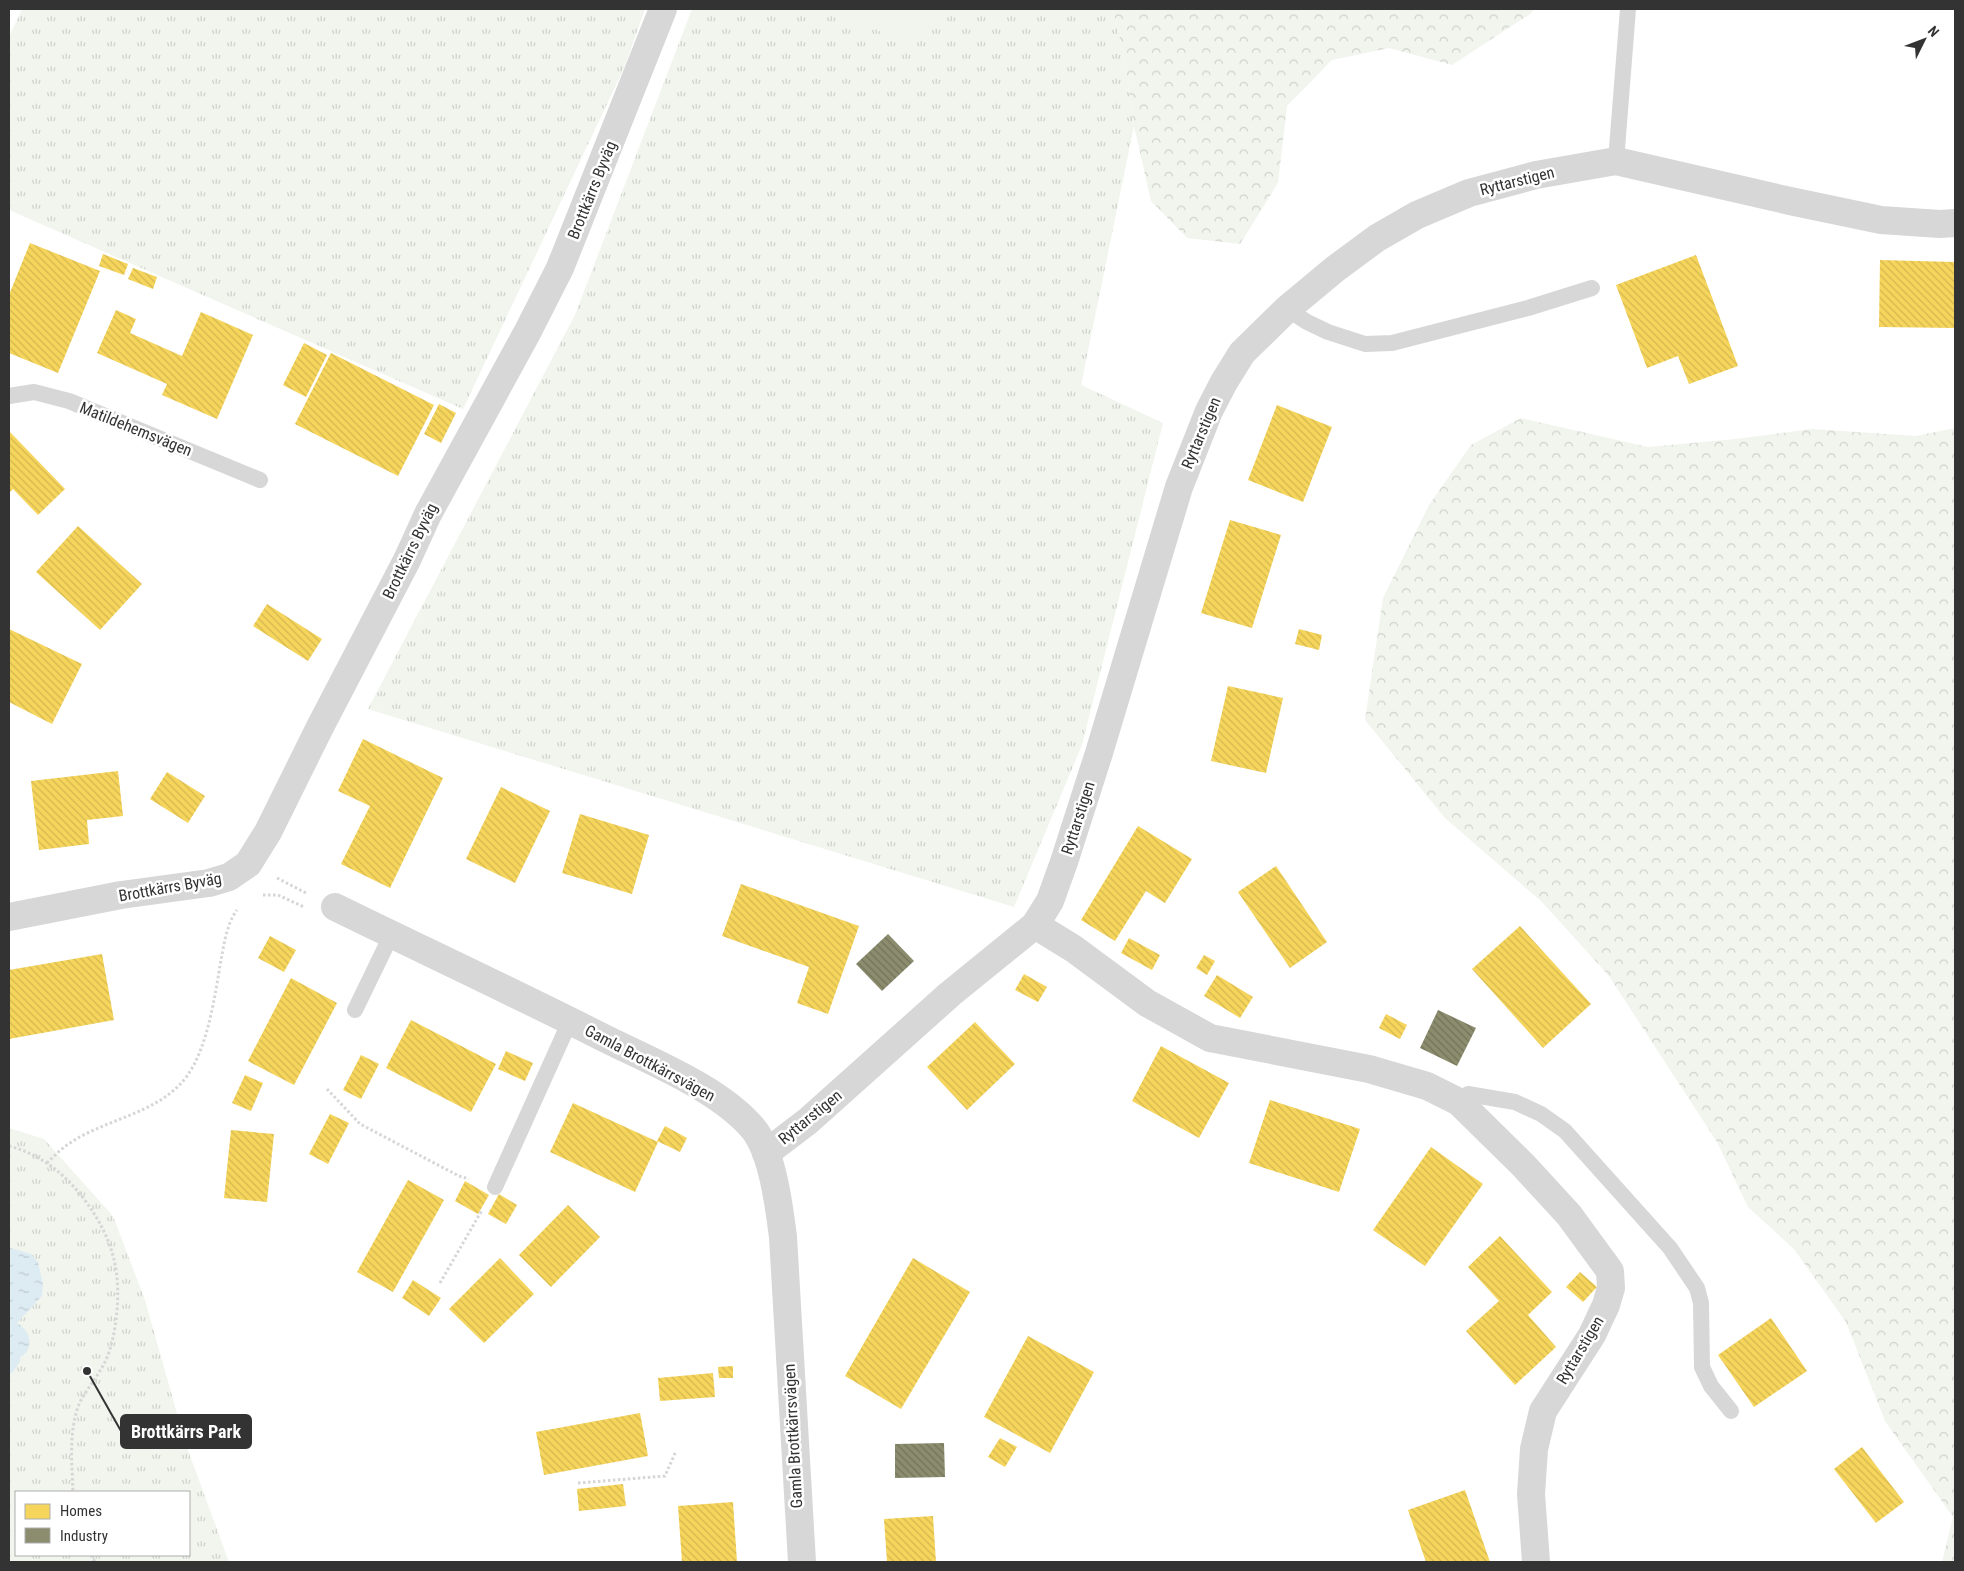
<svg xmlns="http://www.w3.org/2000/svg" width="1964" height="1571" font-family="'Roboto Condensed',sans-serif">
<style>
.grass{fill:url(#grass-tufts);fill-rule:evenodd}
.forest{fill:url(#forest-crowns)}
.park{fill:#f1f5ed}
.water{fill:url(#water-ripples)}
.homes{fill:url(#homes-back-hatch)}
.industry{fill:url(#industry-back-hatch)}
.lines{fill:none;stroke-linecap:round;stroke-linejoin:round}
.stream{stroke:#ddebf3;stroke-width:11}
.path{stroke:#d6d6d6;stroke-width:3;stroke-dasharray:2.5 2.5;stroke-linecap:butt}
.service{stroke:#d7d7d7;stroke-width:16}
.minor{stroke:#d7d7d7;stroke-width:28}
.labels{text-anchor:middle;dominant-baseline:central;stroke-width:5;stroke-linejoin:round;paint-order:stroke}
.street-label{font-size:16px;fill:#333;stroke:#fff}
.leader{fill:none;stroke:#333;stroke-width:2}
.callout-dot{fill:#333;stroke:#fff;stroke-width:2}
.callout{fill:#333;stroke:#333;stroke-width:2}
.callout-label{font-size:18px;text-anchor:middle;font-weight:bold;fill:#fff}
</style>
<defs>
<pattern id="grass-tufts" width="24" height="20" patternUnits="userSpaceOnUse" patternTransform="scale(1.25)"><rect width="24" height="20" fill="#f1f5ed"/><path d="M3 7l-1-3M5 7V3M7 7l1-3M15 17l-1-3M17 17v-4M19 17l1-3" fill="none" stroke="#cfd2cc"/></pattern>
<pattern id="forest-crowns" width="20" height="18" patternUnits="userSpaceOnUse" patternTransform="scale(1.25)"><rect width="20" height="18" fill="#f1f5ed"/><path d="M2 6a3 3 0 1 1 6 0M12 15a3 3 0 1 1 6 0" fill="none" stroke="#cfd2cc"/></pattern>
<pattern id="water-ripples" width="26" height="14" patternUnits="userSpaceOnUse" patternTransform="scale(1.25)"><rect width="26" height="14" fill="#ddebf3"/><path d="M2 4q2-2 4 0t4 0M15 11q2-2 4 0t4 0" fill="none" stroke="#becad1"/></pattern>
<pattern id="homes-back-hatch" width="6" height="6" patternUnits="userSpaceOnUse" patternTransform="scale(1.25)"><rect width="6" height="6" fill="#f6d55c"/><path d="M-1 5l2 2M0 0l6 6M5-1l2 2" fill="none" stroke="#d3b750"/></pattern>
<pattern id="industry-back-hatch" width="6" height="6" patternUnits="userSpaceOnUse" patternTransform="scale(1.25)"><rect width="6" height="6" fill="#8c8c6e"/><path d="M-1 5l2 2M0 0l6 6M5-1l2 2" fill="none" stroke="#73735b"/></pattern>
</defs>
<rect width="100%" height="100%" fill="#fff"/>
<g class="grass">
<polygon points="22,9 645,9 624,68 463,409 9,210 9,37"/>
<polygon points="692,9 1113,9 1124,56 1134,126 1081,385 1163,423 1082,745 1014,907 368,709 575,315"/>
<path d="M9,1128L44,1139L113,1216L145,1300L185,1442L229,1562H9ZM16,1492H189V1555H16Z"/>
</g>
<g class="forest">
<polygon points="1113,9 1534,9 1530,14 1452,65 1389,48 1332,60 1287,106 1278,183 1240,244 1187,238 1151,201 1134,126 1124,56"/>
<polygon points="1521,418 1648,447 1735,439 1812,429 1916,436 1955,428 1955,1562 1942,1562 1953,1517 1885,1421 1846,1322 1794,1249 1748,1207 1717,1142 1609,976 1542,902 1445,818 1365,720 1383,598 1429,505 1471,445"/>
</g>
<polygon class="park" points="831,9 932,9 914,47"/>
<path class="water" d="M11,1248L31,1254L38,1262L43,1285L42,1296L17,1323C40,1337 28,1363 9,1357V1249Z"/>
<g class="homes">
<polygon points="30,243 100,271 58,373 9,353 9,295"/>
<polygon points="103,254 128,264 124,275 99,266"/>
<polygon points="1696,255 1738,366 1689,384 1678,356 1647,368 1616,285"/>
<polygon points="1880,260 1955,262 1955,328 1879,327"/>
<polygon points="133,268 157,277 153,289 128,279"/>
<polygon points="116,310 136,319 130,333 182,356 201,312 253,335 217,419 162,395 167,384 97,353"/>
<polygon points="304,343 327,355 306,397 283,385"/>
<polygon points="331,353 434,405 398,476 295,424"/>
<polygon points="439,404 456,413 441,443 424,434"/>
<polygon points="1277,405 1332,427 1303,502 1248,480"/>
<polygon points="9,431 65,489 38,515 13,489 9,493"/>
<polygon points="1230,520 1281,535 1252,628 1201,613"/>
<polygon points="78,526 142,584 100,630 36,572"/>
<polygon points="267,604 322,639 308,661 253,626"/>
<polygon points="9,629 82,664 52,724 9,702"/>
<polygon points="1299,629 1322,635 1319,650 1295,644"/>
<polygon points="1228,686 1283,698 1266,773 1211,761"/>
<polygon points="363,739 443,778 390,888 341,864 370,806 338,791"/>
<polygon points="118,771 123,816 87,820 89,844 39,850 31,781"/>
<polygon points="167,772 205,796 188,823 150,799"/>
<polygon points="501,787 550,811 515,883 466,859"/>
<polygon points="580,814 649,835 632,894 562,873"/>
<polygon points="1138,826 1192,859 1165,903 1146,891 1115,941 1081,920"/>
<polygon points="1276,866 1327,942 1290,968 1238,892"/>
<polygon points="741,884 859,926 828,1014 797,1003 809,967 722,936"/>
<polygon points="1520,926 1591,1004 1543,1048 1472,969"/>
<polygon points="270,936 296,950 284,972 258,958"/>
<polygon points="1129,938 1160,955 1152,970 1121,953"/>
<polygon points="102,954 114,1020 9,1039 9,970"/>
<polygon points="1204,955 1215,961 1207,975 1196,968"/>
<polygon points="1024,974 1047,987 1038,1002 1015,990"/>
<polygon points="1217,975 1253,997 1240,1018 1204,996"/>
<polygon points="291,978 337,1003 294,1085 248,1061"/>
<polygon points="1386,1014 1407,1025 1400,1039 1379,1028"/>
<polygon points="411,1020 496,1064 471,1112 386,1068"/>
<polygon points="975,1022 1015,1064 967,1110 927,1067"/>
<polygon points="1161,1046 1229,1083 1199,1138 1132,1101"/>
<polygon points="506,1051 533,1063 525,1081 498,1069"/>
<polygon points="361,1055 379,1064 361,1099 343,1090"/>
<polygon points="245,1075 263,1083 251,1111 232,1103"/>
<polygon points="1270,1100 1360,1129 1339,1192 1249,1163"/>
<polygon points="573,1103 658,1142 635,1192 550,1152"/>
<polygon points="330,1114 349,1123 328,1164 309,1154"/>
<polygon points="665,1126 687,1138 680,1152 657,1141"/>
<polygon points="231,1130 274,1134 267,1202 224,1198"/>
<polygon points="1431,1147 1483,1184 1425,1266 1373,1230"/>
<polygon points="408,1180 444,1200 393,1292 357,1272"/>
<polygon points="465,1181 489,1195 478,1214 455,1201"/>
<polygon points="499,1194 517,1205 506,1224 488,1214"/>
<polygon points="568,1205 600,1237 551,1287 519,1255"/>
<polygon points="1500,1236 1552,1292 1528,1315 1556,1347 1515,1385 1466,1331 1499,1301 1468,1267"/>
<polygon points="500,1258 534,1294 484,1343 449,1309"/>
<polygon points="913,1258 970,1292 901,1409 845,1376"/>
<polygon points="1580,1272 1597,1287 1583,1302 1566,1287"/>
<polygon points="413,1280 441,1298 429,1316 402,1298"/>
<polygon points="1771,1318 1807,1371 1754,1407 1718,1355"/>
<polygon points="1028,1336 1094,1372 1050,1453 984,1417"/>
<polygon points="733,1366 733,1378 719,1378 718,1367"/>
<polygon points="713,1373 715,1397 660,1401 658,1378"/>
<polygon points="640,1413 648,1456 544,1475 536,1432"/>
<polygon points="1000,1438 1017,1447 1005,1467 988,1457"/>
<polygon points="1862,1447 1904,1502 1876,1523 1834,1469"/>
<polygon points="623,1484 626,1506 579,1511 577,1489"/>
<polygon points="1465,1490 1490,1562 1426,1562 1408,1510"/>
<polygon points="733,1502 737,1562 682,1562 678,1506"/>
<polygon points="933,1516 936,1562 887,1562 884,1519"/>
</g>
<g class="industry">
<polygon points="888,934 914,961 882,991 856,964"/>
<polygon points="1438,1010 1476,1028 1457,1066 1420,1048"/>
<polygon points="944,1443 945,1477 895,1478 895,1444"/>
</g>
<g class="lines">
<polyline class="stream" points="9,1368 15,1359"/>
<g class="path">
<polyline points="277,878 308,894"/>
<polyline points="263,895 278,895 304,907"/>
<polyline points="327,1089 360,1124 459,1176 469,1179"/>
<path d="M9,1146C40,1154 65,1174 84,1199C113,1238 122,1272 116,1320C114,1335 111,1350 104,1364C97,1377 87,1389 80,1402C68,1430 72,1463 73,1492"/>
<path d="M47,1163C54,1156 62,1148 70,1143C107,1118 159,1114 187,1076C208,1047 215,995 221,960C224,944 227,923 237,910"/>
<polyline points="440,1283 482,1210"/>
<polyline points="578,1483 665,1476 676,1451"/>
<polyline points="91,1555 95,1562"/>
</g>
<g class="service">
<polyline points="1616,161 1628,9"/>
<polyline points="1287,309 1307,322 1328,332 1365,344 1392,343 1528,308 1592,288"/>
<polyline points="9,396 34,392 69,401 260,480"/>
<polyline points="355,1010 386,946 394,936"/>
<polyline points="1459,1102 1468,1094 1515,1102 1541,1114 1565,1131 1670,1248 1697,1288 1701,1303 1702,1367 1711,1386 1731,1411"/>
<polyline points="495,1187 570,1021"/>
</g>
<g class="minor">
<path d="M335,907C425,951 515,993 604,1038C650,1061 723,1090 755,1131C773,1156 779,1206 783,1237L802,1562"/>
<polyline points="9,917 121,895 209,883 229,877 248,864 268,832 320,727 407,560 428,514 528,331 560,268 663,9"/>
<polyline points="1035,925 1074,949 1147,1003 1210,1038 1369,1069 1427,1086 1459,1102 1524,1166 1569,1215 1610,1271 1611,1288 1606,1305 1592,1335 1543,1411 1534,1449 1531,1494 1536,1562"/>
<polyline points="766,1153 808,1121 950,994 1035,925 1050,901 1064,862 1099,753 1179,487 1209,411 1224,382 1242,353 1287,309 1335,269 1377,238 1417,215 1469,193 1536,175 1616,161 1790,201 1881,220 1940,224 1955,223"/>
</g>
</g>
<g class="labels">
<g class="street-label">
<text transform="translate(1517 181) rotate(-14)">Ryttarstigen</text>
<text transform="translate(592 190) rotate(-68)">Brottkärrs Byväg</text>
<text transform="translate(136 429) rotate(22)">Matildehemsvägen</text>
<text transform="translate(1201 433) rotate(-67)">Ryttarstigen</text>
<text transform="translate(410 551) rotate(-64)">Brottkärrs Byväg</text>
<text transform="translate(1078 818) rotate(-72)">Ryttarstigen</text>
<text transform="translate(170 887) rotate(-10)">Brottkärrs Byväg</text>
<text transform="translate(650 1063) rotate(28)">Gamla Brottkärrsvägen</text>
<text transform="translate(810 1117) rotate(-39)">Ryttarstigen</text>
<text transform="translate(1580 1350) rotate(-59)">Ryttarstigen</text>
<text transform="translate(793 1436) rotate(-93)">Gamla Brottkärrsvägen</text>
</g>
</g>
<path class="leader" d="M87 1371L121 1431"/>
<circle class="callout-dot" cx="87" cy="1371" r="5"/>
<rect class="callout" x="121" y="1415" width="130" height="33" rx="5"/>
<g class="callout-label">
<text x="186" y="1438">Brottkärrs Park</text>
</g>
<rect width="1964" height="1571" fill="none" stroke="#333333" stroke-width="20"/>
<rect x="15" y="1491" width="175" height="65" fill="#ffffff" stroke="#adadad"/>
<rect x="25" y="1504" width="25" height="15" fill="#f6d55c" stroke="#adadad"/>
<text x="60" y="1516" font-size="15" fill="#333333">Homes</text>
<rect x="25" y="1528" width="25" height="15" fill="#8c8c6e" stroke="#adadad"/>
<text x="60" y="1541" font-size="15" fill="#333333">Industry</text>
<g transform="translate(1924 40) rotate(48)" stroke="#ffffff" stroke-width="4" paint-order="stroke">
<path d="M0-4L9 19L0 12L-9 19Z" fill="#333333"/>
<text y="-8" font-size="14" font-weight="bold" text-anchor="middle" fill="#333333">N</text>
</g>
</svg>
